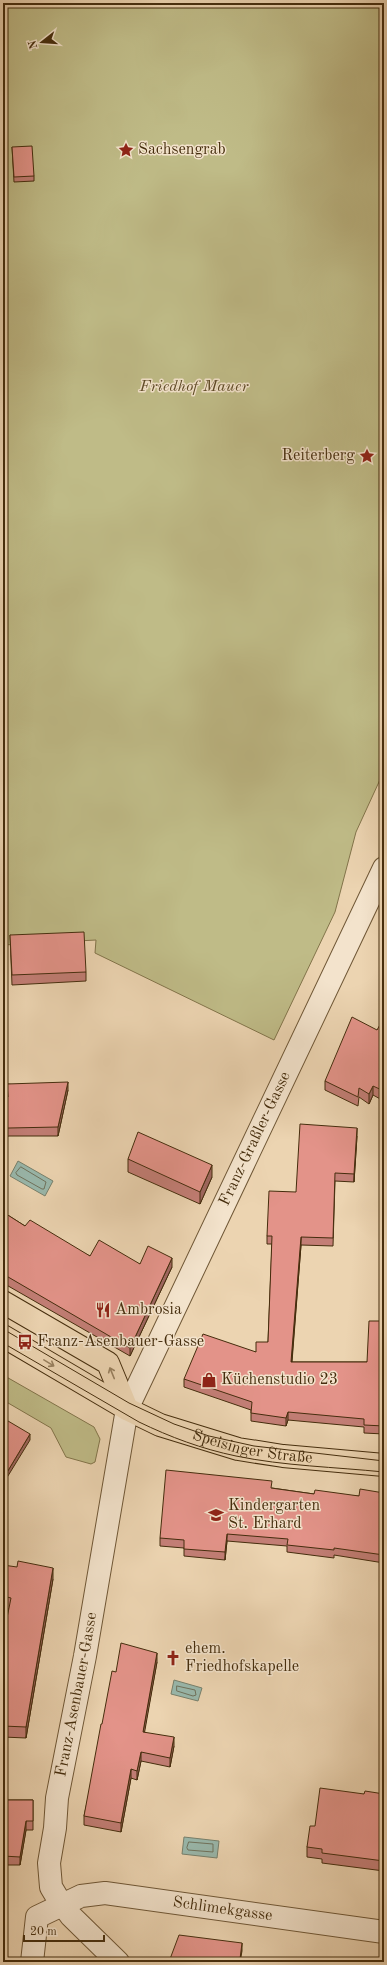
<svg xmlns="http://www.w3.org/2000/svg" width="387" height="1965" font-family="'Old Standard TT',serif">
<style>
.green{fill:#bfbb87;stroke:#82744a}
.water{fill:#99b8ac;stroke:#77806c}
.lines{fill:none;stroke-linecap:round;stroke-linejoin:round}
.shore{stroke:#6f725c;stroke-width:1}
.minor-casing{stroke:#6f5736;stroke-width:24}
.major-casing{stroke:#452d0d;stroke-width:24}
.minor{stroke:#f3e3cc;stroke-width:22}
.major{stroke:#ecd4b1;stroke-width:22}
.tram{stroke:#452d0d;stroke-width:1}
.wall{fill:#c37e76;stroke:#452d0d}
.shaded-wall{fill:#9f6760;stroke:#452d0d}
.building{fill:#e39389;stroke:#452d0d}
.oneway{stroke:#98805f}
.labels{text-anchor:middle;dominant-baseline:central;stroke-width:3;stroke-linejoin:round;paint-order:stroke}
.poi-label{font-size:16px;fill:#452d0d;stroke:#f3e3cc;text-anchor:start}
.park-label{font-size:16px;font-style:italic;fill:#5d4925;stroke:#f3e3cc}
.street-label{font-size:16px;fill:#452d0d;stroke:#f3e3cc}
</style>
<rect width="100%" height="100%" fill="#ecd4b1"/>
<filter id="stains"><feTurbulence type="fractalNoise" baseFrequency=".005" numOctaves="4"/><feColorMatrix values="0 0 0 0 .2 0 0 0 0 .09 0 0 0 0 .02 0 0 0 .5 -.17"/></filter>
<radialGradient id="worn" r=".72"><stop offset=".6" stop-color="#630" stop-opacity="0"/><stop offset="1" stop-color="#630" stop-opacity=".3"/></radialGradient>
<g class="green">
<polygon points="3,3 384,3 384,771 356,832 335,912 274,1040 95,953 96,940 3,945"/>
<polygon points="3,1375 94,1427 100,1439 95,1462 91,1464 66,1457 51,1428 3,1400"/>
</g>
<g class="water">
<polygon points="18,1161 53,1181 45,1196 10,1176"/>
<polygon points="174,1680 202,1688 198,1701 171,1694"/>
<polygon points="184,1837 219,1841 217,1858 182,1854"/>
</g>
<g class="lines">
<g class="shore">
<polygon points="21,1167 46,1182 44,1189 42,1189 17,1175 16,1173"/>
<polygon points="177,1686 195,1690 196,1695 193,1696 177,1691"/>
<polygon points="189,1842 213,1844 213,1852 188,1850 187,1848"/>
</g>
<g class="minor-casing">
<g id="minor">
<path id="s1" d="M32,1962L37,1917L81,1896L105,1893L384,1932"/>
<path id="s2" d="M118,1962L71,1916L57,1897L51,1887L49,1863L55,1828L57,1798L85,1656L127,1409L384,868"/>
</g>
</g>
<g class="major-casing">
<g id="major">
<polyline points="3,1302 108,1363 127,1409"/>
<path id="s3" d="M3,1336L127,1409L160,1425L238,1449L283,1456L384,1465"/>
</g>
</g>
<use href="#minor" class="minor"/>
<use href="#major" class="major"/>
<g class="tram">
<polyline points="3,1329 129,1403 174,1424 209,1436 254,1446 384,1461"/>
<path d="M3,1343L139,1422C170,1437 202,1449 236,1456C284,1466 335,1467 384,1472"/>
</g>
</g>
<g class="wall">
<polygon points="12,147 34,176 34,181 14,182"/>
<polygon points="10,935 86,972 86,981 12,985"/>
<polygon points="384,1025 384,1101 373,1095 369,1104 359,1097 358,1106 325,1090 325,1081 377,1030"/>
<polygon points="7,1084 68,1090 58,1136 9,1136 3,1137 3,1097 7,1097"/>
<polygon points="357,1136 354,1182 335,1181 333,1246 301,1245 292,1362 367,1362 384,1321 384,1434 364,1433 364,1427 288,1420 286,1426 251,1421 251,1410 184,1387 184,1379 256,1352 268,1342 272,1244 267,1244 267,1236 296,1192"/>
<polygon points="128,1159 212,1177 200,1204 128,1172"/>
<polygon points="3,1212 25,1226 90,1256 140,1264 172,1267 130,1356 3,1283"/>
<polygon points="272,1488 314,1494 359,1496 384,1493 384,1563 334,1555 334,1558 287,1552 287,1546 227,1541 225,1560 184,1556 184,1548 160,1546 160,1538"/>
<polygon points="3,1565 53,1579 26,1738 3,1737 3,1638 9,1609 3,1608"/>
<polygon points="157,1662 144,1732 174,1746 170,1767 141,1761 137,1780 131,1778 121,1832 84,1825 84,1816 116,1672"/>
<polygon points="364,1794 384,1794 384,1871 322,1863 322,1859 307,1857 307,1847 315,1826"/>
<polygon points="3,1800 33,1800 33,1830 26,1830 20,1865 3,1865"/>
</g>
<g class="shaded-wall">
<polygon points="68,1082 68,1090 58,1136 58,1127"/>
<polygon points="373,1086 373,1095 369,1104 369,1094"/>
<polygon points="357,1128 357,1136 354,1182 354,1174"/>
<polygon points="212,1165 212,1177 200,1204 200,1192"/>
<polygon points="301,1237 301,1245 291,1370 291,1362"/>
<polygon points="172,1258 172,1267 130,1356 130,1348"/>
<polygon points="288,1412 288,1420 286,1426 286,1418"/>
<polygon points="30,1434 30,1440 3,1484 3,1479"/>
<polygon points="227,1534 227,1541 225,1560 225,1552"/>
<polygon points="53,1568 53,1579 26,1738 26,1727"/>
<polygon points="157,1653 157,1662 143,1741 143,1732"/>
<polygon points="174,1737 174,1746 170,1767 170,1758"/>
<polygon points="141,1752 141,1761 137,1780 137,1771"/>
<polygon points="131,1769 131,1778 121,1832 121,1823"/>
<polygon points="26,1821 26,1830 20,1865 20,1857"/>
<polygon points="242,1943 242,1951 240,1962"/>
</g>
<g class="building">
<polygon points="32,146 34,176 14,177 12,147"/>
<polygon points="84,932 86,972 12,975 10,935"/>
<polygon points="352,1017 377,1030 381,1023 384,1025 384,1091 373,1086 369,1094 359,1088 358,1097 325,1081"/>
<polygon points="68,1082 58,1127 9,1128 3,1128 3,1097 8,1097 7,1084"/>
<polygon points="300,1124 357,1128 354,1174 335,1173 333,1238 301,1237 291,1362 367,1362 369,1321 384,1321 384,1426 364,1425 364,1419 288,1412 286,1418 251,1413 252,1402 184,1379 203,1334 256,1352 256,1342 268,1342 272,1236 267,1236 269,1191 296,1192"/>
<polygon points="138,1132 212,1165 200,1192 128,1159"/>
<polygon points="3,1212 25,1226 30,1220 90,1256 99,1240 140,1264 148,1246 172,1258 130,1348 3,1274"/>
<polygon points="3,1418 30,1434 3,1479"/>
<polygon points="166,1470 272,1481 271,1488 314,1494 315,1490 359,1496 360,1489 384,1493 384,1555 334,1548 334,1550 287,1545 288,1539 227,1534 225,1552 184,1549 184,1540 160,1538"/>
<polygon points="18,1561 53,1568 26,1727 3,1726 3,1638 11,1598 3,1596 3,1565 17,1567"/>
<polygon points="121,1643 157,1653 143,1732 174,1737 170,1758 141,1752 137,1771 131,1769 121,1823 84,1816 101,1724 102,1724 112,1671 116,1672"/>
<polygon points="320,1788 364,1794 365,1791 384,1794 384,1861 322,1853 322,1849 307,1847 310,1826 315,1826"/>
<polygon points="3,1800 33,1800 33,1821 26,1821 20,1857 3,1856"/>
<polygon points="179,1935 242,1943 240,1959 242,1962 174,1962 170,1959"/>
</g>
<defs><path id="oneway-shaft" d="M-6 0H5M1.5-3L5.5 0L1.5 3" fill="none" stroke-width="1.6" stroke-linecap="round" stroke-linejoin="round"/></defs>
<g class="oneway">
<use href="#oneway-shaft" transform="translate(49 1363) rotate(31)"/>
<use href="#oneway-shaft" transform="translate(112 1373) rotate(-112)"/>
</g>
<defs>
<g id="sight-bare" transform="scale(1.2)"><path d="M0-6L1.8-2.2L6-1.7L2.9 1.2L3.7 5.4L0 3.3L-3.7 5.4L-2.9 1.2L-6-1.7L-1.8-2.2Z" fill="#8f2418" stroke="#f3e3cc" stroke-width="2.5" paint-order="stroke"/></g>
<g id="restaurant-bare" transform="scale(1.2)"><path d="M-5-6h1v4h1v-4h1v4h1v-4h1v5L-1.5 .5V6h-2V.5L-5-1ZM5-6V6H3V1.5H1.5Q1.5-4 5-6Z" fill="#8f2418" stroke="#f3e3cc" stroke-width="2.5" paint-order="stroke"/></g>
<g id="bus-bare" transform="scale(1.2)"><path d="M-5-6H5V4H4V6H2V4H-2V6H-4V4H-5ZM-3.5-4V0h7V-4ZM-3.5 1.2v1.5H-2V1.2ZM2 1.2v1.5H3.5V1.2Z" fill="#8f2418" stroke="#f3e3cc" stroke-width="2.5" paint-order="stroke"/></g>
<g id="shop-bare" transform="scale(1.2)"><path d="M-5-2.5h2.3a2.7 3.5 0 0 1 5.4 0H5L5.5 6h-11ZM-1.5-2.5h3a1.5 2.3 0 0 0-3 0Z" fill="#8f2418" stroke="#f3e3cc" stroke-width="2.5" paint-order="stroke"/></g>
<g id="school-bare" transform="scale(1.2)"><path d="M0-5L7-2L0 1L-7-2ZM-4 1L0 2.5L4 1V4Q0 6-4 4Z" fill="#8f2418" stroke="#f3e3cc" stroke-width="2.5" paint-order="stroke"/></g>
<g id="church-bare" transform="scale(1.2)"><path d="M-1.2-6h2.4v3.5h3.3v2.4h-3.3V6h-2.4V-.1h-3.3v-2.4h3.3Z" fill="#8f2418" stroke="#f3e3cc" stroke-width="2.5" paint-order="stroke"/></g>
</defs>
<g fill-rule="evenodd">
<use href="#sight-bare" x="126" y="150"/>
<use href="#sight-bare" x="367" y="456"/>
<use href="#restaurant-bare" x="103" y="1310"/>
<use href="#bus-bare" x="25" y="1342"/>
<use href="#shop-bare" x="209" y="1380"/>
<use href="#school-bare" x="216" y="1515"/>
<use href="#church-bare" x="173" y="1658"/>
</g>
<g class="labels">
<g class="poi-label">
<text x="138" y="150">Sachsengrab</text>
<text x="355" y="456" text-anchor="end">Reiterberg</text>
<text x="115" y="1310">Ambrosia</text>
<text x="37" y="1342">Franz-Asenbauer-Gasse</text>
<text x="221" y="1380">Küchenstudio 23</text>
<text x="228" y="1506">Kindergarten<tspan x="228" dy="18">St. Erhard</tspan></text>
<text x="185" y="1649">ehem.<tspan x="185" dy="18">Friedhofskapelle</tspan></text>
</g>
<g class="park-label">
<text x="194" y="387">Friedhof Mauer</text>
</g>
<g class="street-label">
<text stroke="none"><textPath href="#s2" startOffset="885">Franz-Graßler-Gasse</textPath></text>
<text stroke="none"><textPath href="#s3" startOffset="276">Speisinger Straße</textPath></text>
<text stroke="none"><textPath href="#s2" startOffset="296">Franz-Asenbauer-Gasse</textPath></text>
<text stroke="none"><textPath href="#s1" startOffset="237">Schlimekgasse</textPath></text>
</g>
</g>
<rect width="387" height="1965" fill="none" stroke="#ecd4b1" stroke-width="16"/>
<rect x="4" y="4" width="379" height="1957" fill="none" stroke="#452d0d" stroke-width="2"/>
<rect x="8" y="8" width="371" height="1949" fill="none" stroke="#452d0d"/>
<g transform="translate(42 42) rotate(253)" stroke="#f3e3cc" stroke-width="3" paint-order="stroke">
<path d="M0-3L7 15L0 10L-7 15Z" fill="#452d0d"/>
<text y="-6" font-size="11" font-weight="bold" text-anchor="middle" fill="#452d0d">N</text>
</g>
<path d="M24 1935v6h80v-6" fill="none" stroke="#452d0d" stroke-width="2"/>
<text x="30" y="1935" font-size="12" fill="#452d0d" stroke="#f3e3cc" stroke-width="3" paint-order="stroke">20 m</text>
<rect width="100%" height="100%" filter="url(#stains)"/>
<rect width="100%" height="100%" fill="url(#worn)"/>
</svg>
